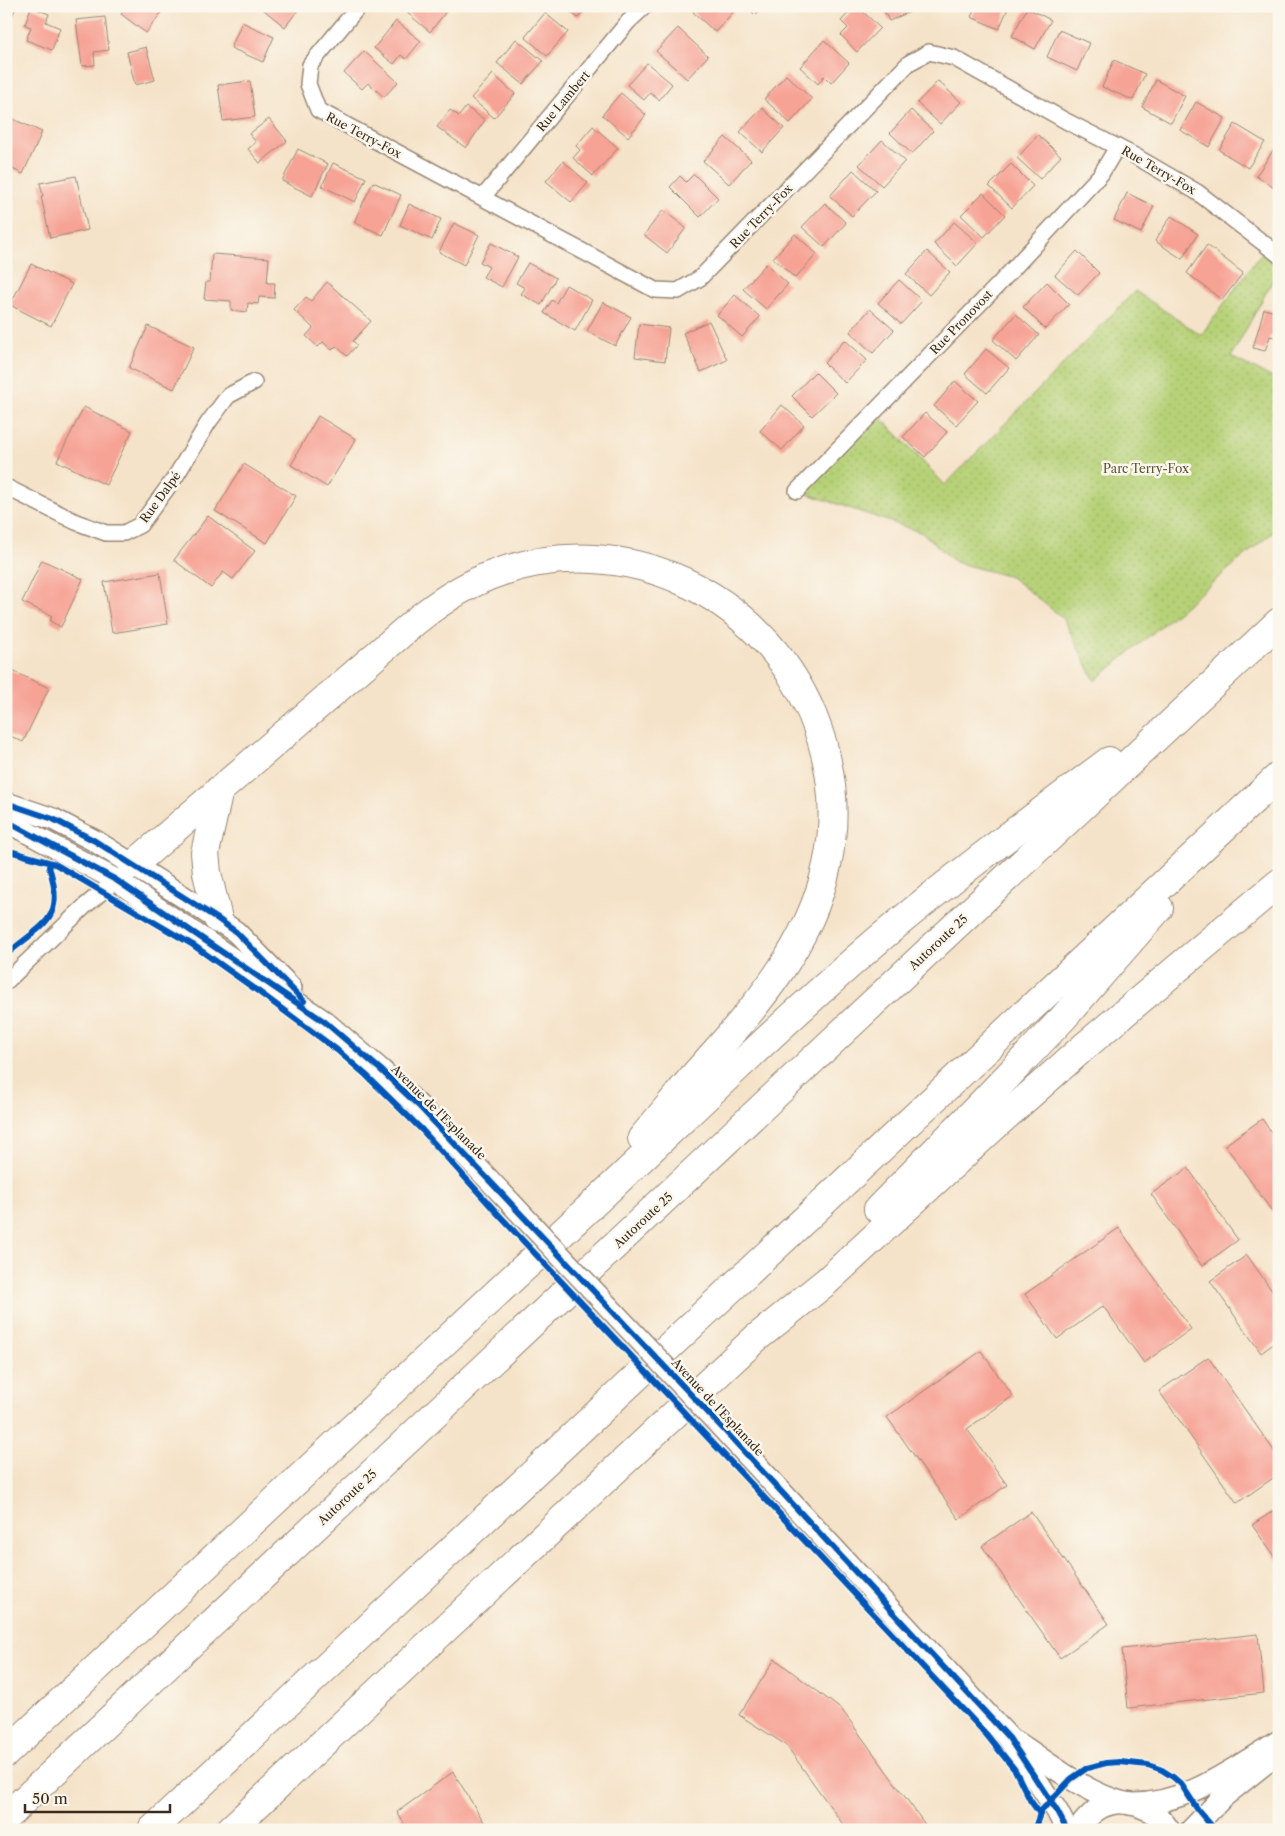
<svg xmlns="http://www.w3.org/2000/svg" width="1285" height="1836" font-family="'Libre Caslon Text',serif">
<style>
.park{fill:url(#park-dots);stroke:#787e4a}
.building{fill:#f6a294}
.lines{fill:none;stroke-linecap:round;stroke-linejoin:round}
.street-casing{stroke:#988674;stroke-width:18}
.secondary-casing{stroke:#988674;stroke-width:24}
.highway-casing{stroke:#988674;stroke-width:30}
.street{stroke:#fff;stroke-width:15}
.secondary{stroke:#fff;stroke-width:21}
.highway{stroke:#fff;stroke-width:28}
.secondary-bridge-casing{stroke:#988674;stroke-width:24;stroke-linecap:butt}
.secondary-bridge{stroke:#fff;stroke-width:21}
.cycleway-casing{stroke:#fbf7ec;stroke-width:9}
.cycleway{stroke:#0057b8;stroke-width:6}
.labels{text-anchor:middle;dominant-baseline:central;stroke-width:5;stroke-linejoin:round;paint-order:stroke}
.street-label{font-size:12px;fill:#3b2a1e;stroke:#fbf7ec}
.park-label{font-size:12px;fill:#5a5434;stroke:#fbf7ec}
</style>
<defs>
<pattern id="park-dots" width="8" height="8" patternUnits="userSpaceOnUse" patternTransform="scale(1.25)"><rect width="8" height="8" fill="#b6d177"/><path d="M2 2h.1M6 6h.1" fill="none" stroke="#9db466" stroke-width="1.8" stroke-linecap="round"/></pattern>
</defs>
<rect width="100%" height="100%" fill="#fbf7ec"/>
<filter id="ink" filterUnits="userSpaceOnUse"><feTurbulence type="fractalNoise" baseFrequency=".02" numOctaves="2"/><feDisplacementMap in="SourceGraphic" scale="10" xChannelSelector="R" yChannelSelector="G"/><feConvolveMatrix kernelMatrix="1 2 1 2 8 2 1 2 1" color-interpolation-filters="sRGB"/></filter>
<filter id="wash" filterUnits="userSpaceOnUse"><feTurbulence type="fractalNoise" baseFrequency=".0096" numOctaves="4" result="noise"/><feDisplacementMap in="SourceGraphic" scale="20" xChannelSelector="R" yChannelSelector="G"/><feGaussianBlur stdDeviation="1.12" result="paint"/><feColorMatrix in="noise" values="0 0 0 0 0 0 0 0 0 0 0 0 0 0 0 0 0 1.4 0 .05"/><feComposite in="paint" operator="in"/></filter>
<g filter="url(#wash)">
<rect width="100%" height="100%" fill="#f5e3c9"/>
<polygon class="park" points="1262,252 1279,269 1231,357 1279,381 1279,527 1095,681 1063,618 1011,577 955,562 923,533 802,492 873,409 945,485 1135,291 1201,335"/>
<g id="blocks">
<g class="building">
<polygon points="6,6 17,6 6,27"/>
<polygon points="127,6 152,6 161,13 146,33 121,14"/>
<polygon points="259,6 301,6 285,27"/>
<polygon points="409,6 444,6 448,9 430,32 405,11"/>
<polygon points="563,6 588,6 578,18"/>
<polygon points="698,6 732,6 736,9 715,32 693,12"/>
<polygon points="746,6 764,6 755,15"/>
<polygon points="855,6 857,6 880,28 857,52 841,35 848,28 841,21"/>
<polygon points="882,6 923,6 889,21"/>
<polygon points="976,6 1009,6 999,29 971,17"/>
<polygon points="31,7 49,14 46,22 60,28 52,50 26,40 31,27 25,25"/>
<polygon points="1027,8 1051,20 1035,49 1012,36"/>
<polygon points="545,13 568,32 547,56 525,37"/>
<polygon points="105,17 109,50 94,52 95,65 82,66 76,20"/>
<polygon points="396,21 421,41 406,59 401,55 394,64 374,48"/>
<polygon points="242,22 274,37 263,62 231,48"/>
<polygon points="678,28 708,56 687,79 656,51"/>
<polygon points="1059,30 1089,43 1077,71 1047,57"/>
<polygon points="516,39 543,61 523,84 497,63"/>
<polygon points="824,40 849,63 831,83 824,76 818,84 800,67"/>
<polygon points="146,47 155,80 135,85 127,52"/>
<polygon points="364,51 398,82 384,97 368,83 362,89 344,73"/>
<polygon points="1114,60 1145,74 1133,100 1102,87"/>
<polygon points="647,63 672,84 659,100 650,93 644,100 627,85"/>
<polygon points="493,74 515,94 494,118 471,98"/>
<polygon points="786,75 812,99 790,123 764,99"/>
<polygon points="1156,80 1185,96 1171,123 1142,107"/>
<polygon points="250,81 255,117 223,121 218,85"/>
<polygon points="938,81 961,102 940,124 917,103"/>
<polygon points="621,93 646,115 628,137 602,115"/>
<polygon points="1196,102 1225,118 1209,147 1180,130"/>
<polygon points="466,107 485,120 466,148 437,127 450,110 459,116"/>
<polygon points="762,108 784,128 762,152 740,132"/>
<polygon points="911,110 933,131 912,154 890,133"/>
<polygon points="6,116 42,132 23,174 6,166"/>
<polygon points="269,119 287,141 260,163 248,149 256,142 249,134"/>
<polygon points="1235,124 1265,142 1248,168 1219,150"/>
<polygon points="593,126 618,148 593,176 573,158 580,150 576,146"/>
<polygon points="1038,135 1061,156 1040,179 1017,158"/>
<polygon points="725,137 751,160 729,184 703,161"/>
<polygon points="882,140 905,161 882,186 859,165"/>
<polygon points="298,149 328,164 312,196 282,181"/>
<polygon points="1274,149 1279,153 1279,191 1256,176"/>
<polygon points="563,161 588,183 571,202 546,181"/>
<polygon points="333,163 366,178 355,202 322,186"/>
<polygon points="1011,164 1033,186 1012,208 989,186"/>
<polygon points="853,170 876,191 852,216 830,196"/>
<polygon points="694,174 718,198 700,217 670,187 680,176 686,182"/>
<polygon points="76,176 88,230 50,238 41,196 43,196 40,183"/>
<polygon points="373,182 401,195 383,235 354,222"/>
<polygon points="983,193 1005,215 984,237 961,215"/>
<polygon points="1127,193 1154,206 1141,233 1114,220"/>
<polygon points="825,203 846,223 824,247 802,227"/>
<polygon points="409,204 441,219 432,240 400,225"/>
<polygon points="663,210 686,228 667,253 644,235"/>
<polygon points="1171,216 1198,234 1182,259 1155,241"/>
<polygon points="954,222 978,243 957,266 934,244"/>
<polygon points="454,223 479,235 464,265 439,252"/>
<polygon points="795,234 817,254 795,278 773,258"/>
<polygon points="491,243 518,257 502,287 483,277 489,267 480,262"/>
<polygon points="1207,245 1243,273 1222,300 1187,273"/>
<polygon points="927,251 950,272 929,295 906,274"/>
<polygon points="1077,251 1099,273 1078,295 1055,275"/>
<polygon points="212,254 269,258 267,283 275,283 274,298 259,297 258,304 248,303 247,312 231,310 231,301 204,299 206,282 210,282"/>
<polygon points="528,263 556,278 541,305 521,294 525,288 516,283"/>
<polygon points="31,264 72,284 51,326 10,305"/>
<polygon points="766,264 788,284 766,309 743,289"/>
<polygon points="899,280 922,301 901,324 878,303"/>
<polygon points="327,282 371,321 353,341 357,345 347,356 336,346 332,350 323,342 318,347 306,336 313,328 294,310 306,297 311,301"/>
<polygon points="1047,282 1069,304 1045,329 1023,307"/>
<polygon points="566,285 592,300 575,331 544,313 552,300 556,303"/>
<polygon points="735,295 760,317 742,337 717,315"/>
<polygon points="603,302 631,317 615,346 587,331"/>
<polygon points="1279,305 1279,338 1270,336 1265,351 1253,348 1264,309 1276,312"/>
<polygon points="870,309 894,330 873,353 850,332"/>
<polygon points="1016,314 1039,335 1016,361 993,340"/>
<polygon points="709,321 727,360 701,372 683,333"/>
<polygon points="639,324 669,328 665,361 635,357"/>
<polygon points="148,326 194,347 174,389 129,368"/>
<polygon points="845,340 867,360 845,383 824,363"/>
<polygon points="986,349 1009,368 987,393 965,374"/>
<polygon points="815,372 836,393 812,416 792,396"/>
<polygon points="955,381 978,401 956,425 934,406"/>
<polygon points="782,405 804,425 782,450 760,431"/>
<polygon points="84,407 132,431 106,485 57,461"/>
<polygon points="925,413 947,432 925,457 903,437"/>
<polygon points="318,416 356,439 327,487 291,465 297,455 296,455"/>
<polygon points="244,464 296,496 267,543 215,511"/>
<polygon points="208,516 255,551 233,579 223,572 211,588 174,560"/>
<polygon points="42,560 83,579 61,627 50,621 52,616 22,602"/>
<polygon points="160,573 168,624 112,633 104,582"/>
<polygon points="6,668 49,688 23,742 6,734"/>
<polygon points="1262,1119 1279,1143 1279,1214 1276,1217 1225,1145"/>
<polygon points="1188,1168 1238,1240 1202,1266 1151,1194"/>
<polygon points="1119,1228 1191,1329 1144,1363 1103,1306 1057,1339 1025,1294"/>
<polygon points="1247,1255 1279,1301 1279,1340 1261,1353 1210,1281"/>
<polygon points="981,1351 1013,1396 967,1429 1007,1485 959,1519 887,1417"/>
<polygon points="1208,1357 1279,1458 1279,1474 1237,1503 1159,1391"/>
<polygon points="1279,1507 1279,1563 1252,1525"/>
<polygon points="1031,1512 1109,1624 1060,1658 982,1546"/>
<polygon points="1258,1634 1264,1693 1128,1708 1122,1649"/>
<polygon points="775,1659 842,1710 929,1830 847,1830 786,1745 739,1715"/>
<polygon points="453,1772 489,1830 408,1830 397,1812"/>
</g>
</g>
</g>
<g filter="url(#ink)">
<use href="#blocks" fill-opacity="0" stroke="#988674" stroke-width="1"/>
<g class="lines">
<g class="street-casing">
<g id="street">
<polyline points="359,6 310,65 308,84 318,110 655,290 678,291 700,278 909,63 929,52 954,58 1066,121 1135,156 1197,192 1279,255"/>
<polyline points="483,197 628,22 645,6"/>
<polyline points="6,487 76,522 106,533 124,533 140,525 174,479 208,423 228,396 254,382"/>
<polyline points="797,491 998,285 1076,201 1101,174 1117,147"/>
<polyline points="6,982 85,906 123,874"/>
</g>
</g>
<g class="secondary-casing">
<g id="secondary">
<polyline points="6,803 53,819 95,841 190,901 236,932 291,988"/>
<polyline points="6,821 116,880 325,1022 381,1070 419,1106 510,1202"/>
<polyline points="714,1419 1009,1738 1057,1811 1067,1830"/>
<path d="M1016,1742C1051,1764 1083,1792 1124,1803"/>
<path d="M1130,1804C1187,1805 1232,1769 1279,1741"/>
<path d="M1078,1830C1084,1821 1091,1813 1100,1808C1124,1795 1156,1808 1169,1830"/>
<polyline points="1191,1830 1223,1797 1273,1757"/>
</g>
</g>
<g class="highway-casing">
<g id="highway">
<path d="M133,865L417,620C442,600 470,582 500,572C625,529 761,593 812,714C832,762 838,814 827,865C809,951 748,1015 692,1078C675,1098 659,1118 642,1138"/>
<polyline points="218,919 207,873 205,853 219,790"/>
<polyline points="878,1209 982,1103 1064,1017 1159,908"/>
<path d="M6,1753L516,1275C638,1166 753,1047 878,940C953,877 1031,819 1109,761"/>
<polyline points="6,1817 1279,622"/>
<polyline points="152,1830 1279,776"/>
<polyline points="230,1830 755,1339 827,1281 998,1123 1085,1046 1279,883"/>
</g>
</g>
<use href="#street" class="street"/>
<use href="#secondary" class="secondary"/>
<use href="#highway" class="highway"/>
<g class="secondary-bridge-casing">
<polyline id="secondary-bridge" points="510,1202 714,1419"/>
</g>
<use href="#secondary-bridge" class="secondary-bridge"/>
<g class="cycleway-casing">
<g id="cycleway">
<polyline points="6,803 53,819 95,841 218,919 236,932 304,1001"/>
<polyline points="6,821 116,880 325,1022 381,1070 419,1106 714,1419 1009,1738 1057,1811 1067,1830"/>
<polyline points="6,850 55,864 193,945 255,989 337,1050 366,1075 422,1130 498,1214 986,1734 1015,1770 1030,1800 1040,1814"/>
<path d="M6,955C41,924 67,921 49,867"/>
<polyline points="1034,1830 1041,1811 1071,1779 1087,1768 1106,1763 1120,1762 1148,1765 1162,1770 1173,1777 1181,1784 1198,1810 1215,1830"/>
</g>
</g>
<use href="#cycleway" class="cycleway"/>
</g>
</g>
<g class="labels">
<g class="street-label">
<text transform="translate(563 101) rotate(-50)">Rue Lambert</text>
<text transform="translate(364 135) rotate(28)">Rue Terry-Fox</text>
<text transform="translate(1159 170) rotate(30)">Rue Terry-Fox</text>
<text transform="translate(761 216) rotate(-46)">Rue Terry-Fox</text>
<text transform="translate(961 322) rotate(-46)">Rue Pronovost</text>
<text transform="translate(160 497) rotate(-54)">Rue Dalpé</text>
<text transform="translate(938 942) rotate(-43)">Autoroute 25</text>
<text transform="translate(439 1112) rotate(45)">Avenue de l'Esplanade</text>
<text transform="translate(643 1220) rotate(-43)">Autoroute 25</text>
<text transform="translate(718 1407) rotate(47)">Avenue de l'Esplanade</text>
<text transform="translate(347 1497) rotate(-43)">Autoroute 25</text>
</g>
<g class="park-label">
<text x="1146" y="468">Parc Terry-Fox</text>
</g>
</g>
<rect width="1285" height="1836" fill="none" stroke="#fbf7ec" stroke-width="25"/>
<path d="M25 1804v8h145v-8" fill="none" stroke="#3b2a1e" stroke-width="2.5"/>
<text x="32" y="1804" font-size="15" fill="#3b2a1e" stroke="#fbf7ec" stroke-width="4" paint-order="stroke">50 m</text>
</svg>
